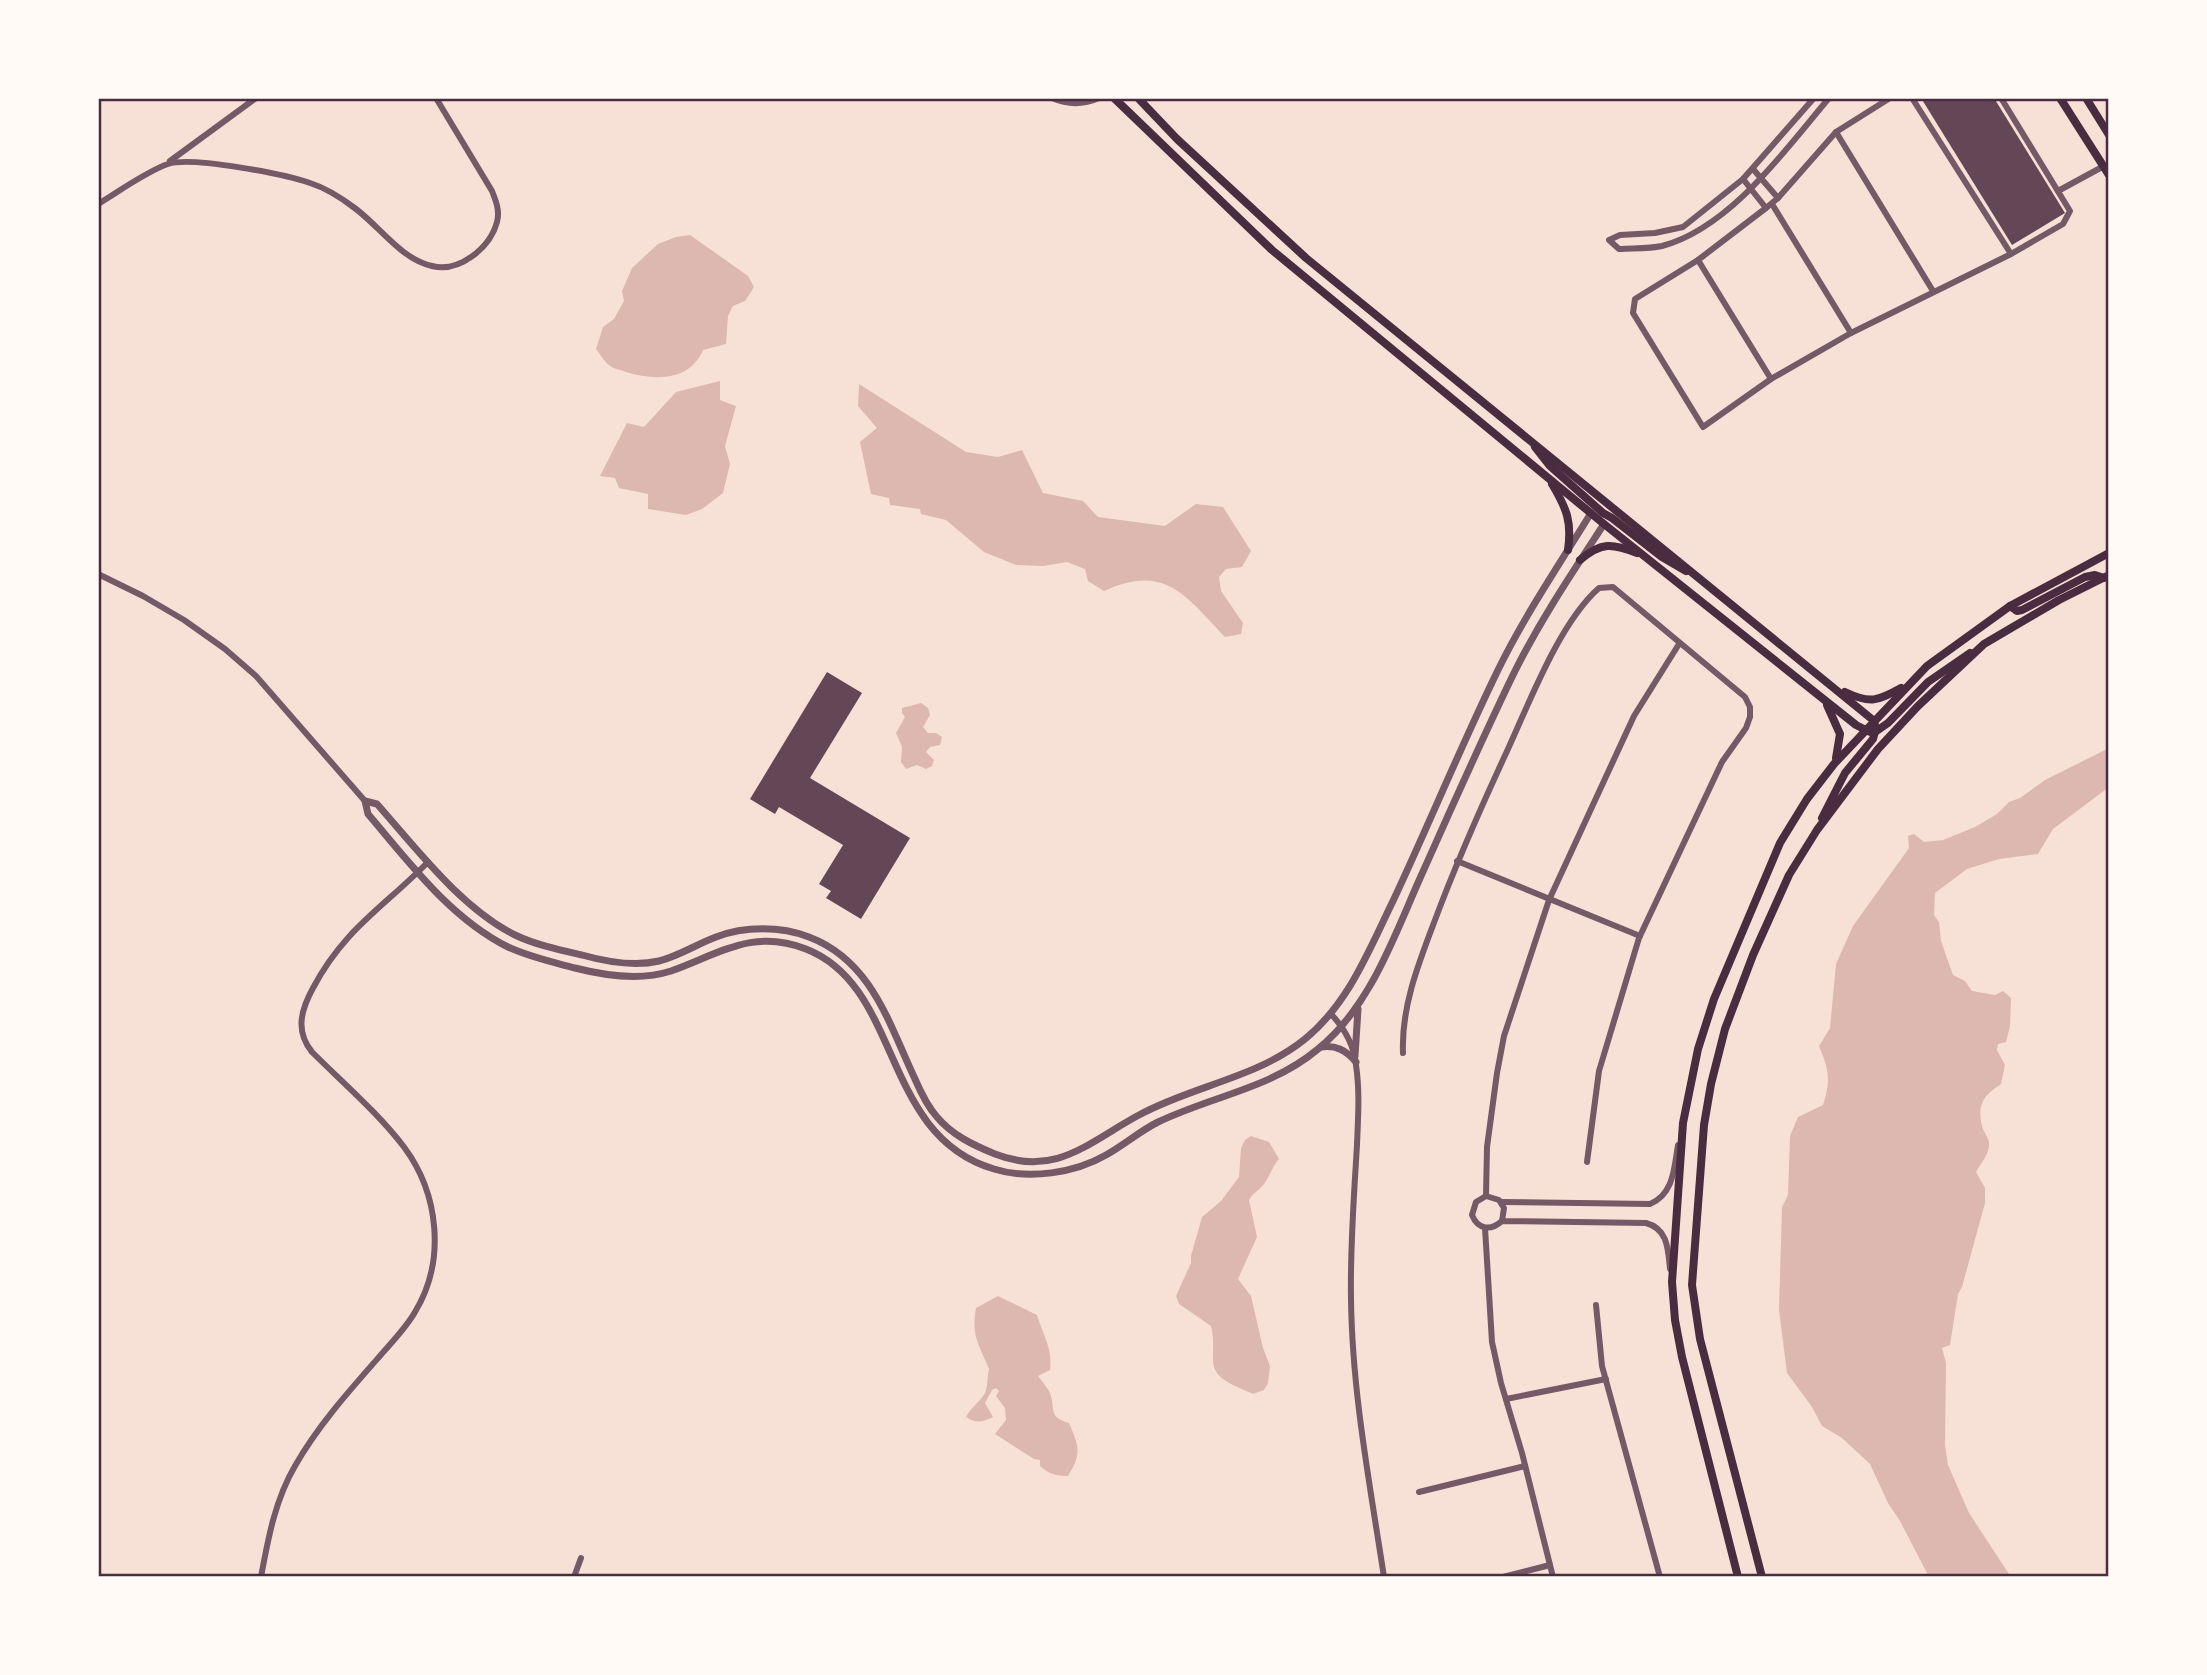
<svg xmlns="http://www.w3.org/2000/svg" width="2207" height="1675" font-family="Cabin,sans-serif">
<style>
.water{fill:#dcb8b0}
.building{fill:#644757}
.lines{fill:none;stroke-linecap:round;stroke-linejoin:round}
.minor{stroke:#755966;stroke-width:6}
.tertiary{stroke:#755966;stroke-width:7}
.secondary{stroke:#4a2c40;stroke-width:8}
.neatline{fill:none;stroke:#4a2c40;stroke-width:2.5}
</style>
<rect width="100%" height="100%" fill="#f7e1d7"/>
<g class="water">
<path d="M690,235L748,276L754,287L745,301L733,306L728,316L726,344L703,350C690,381 655,381 626,372C622,370 614,369 610,366C605,363 600,354 596,349L603,327L614,319L624,301L622,291L632,268L658,244L676,237Z"/>
<polygon points="720,381 720,400 736,406 725,446 730,464 723,493 702,509 686,515 648,509 648,494 619,488 615,478 600,476 627,423 644,427 676,392"/>
<path d="M859,384L966,452L998,457L1022,450L1043,493L1083,501L1098,517L1165,526L1196,504L1223,507L1251,551L1242,567L1226,569L1219,577L1221,591L1243,623L1241,634L1225,637C1185,595 1165,563 1104,591L1088,581L1085,569L1067,562L1043,566L1016,565L984,552L946,520L921,514L920,509L890,505L889,498L871,494L860,442L877,428L858,406Z"/>
<polygon points="921,703 928,708 930,715 923,727 928,733 936,733 942,737 940,745 930,747 926,752 934,760 932,766 926,769 917,765 906,769 901,762 902,747 896,733 905,717 902,713 902,708"/>
<path d="M2109,748V787L2053,829L2038,854L1999,859L1967,869L1935,893L1934,915L1939,922L1941,941L1953,975L1965,981L1972,991L1995,995L2003,991L2011,998L2010,1026L2006,1042L1998,1044L1997,1050L2005,1065L2001,1084C1983,1096 1977,1104 1982,1126C1983,1131 1988,1137 1989,1142C1990,1154 1981,1163 1976,1172L1985,1188V1203L1962,1287L1958,1294L1950,1345L1942,1348L1946,1363L1945,1445L1948,1465L1969,1513L2011,1577H1929L1900,1521L1888,1503L1870,1464L1842,1438L1822,1426L1812,1407L1787,1373L1779,1310L1782,1207L1788,1195L1790,1136L1798,1117L1823,1105C1831,1080 1829,1070 1819,1046L1830,1028L1836,964L1853,926L1909,848L1908,836L1914,834L1924,842L1943,840L1975,827L1997,814L2009,802L2020,798L2045,780Z"/>
<path d="M1251,1136L1269,1142L1279,1159C1273,1166 1271,1173 1266,1181C1262,1189 1254,1191 1249,1200L1257,1237L1238,1279L1251,1296L1263,1348L1270,1366L1268,1383L1264,1390L1253,1394C1237,1386 1212,1380 1213,1359C1213,1347 1214,1338 1211,1326L1179,1304L1176,1296L1191,1263V1256L1202,1217L1221,1201L1239,1177L1241,1148L1245,1140Z"/>
<path d="M998,1296L1037,1315C1043,1335 1053,1349 1050,1370L1038,1376C1042,1381 1046,1386 1049,1391C1057,1408 1046,1416 1069,1423C1079,1446 1082,1454 1068,1476C1056,1476 1049,1474 1040,1466V1460L1034,1459L995,1434L1006,1420L1005,1408L996,1396L999,1391L996,1388L992,1390L985,1403L993,1417C983,1422 976,1424 966,1417C972,1406 982,1400 985,1393C988,1386 987,1377 989,1369C979,1344 971,1337 976,1308Z"/>
</g>
<g class="building">
<polygon points="1921,98 1994,98 2065,213 2012,245"/>
<polygon points="827,672 862,693 810,778 910,838 861,919 826,898 831,891 819,884 843,845 779,807 775,814 750,799"/>
</g>
<g class="lines">
<g class="minor">
<path d="M1052,98C1068,105 1083,105 1099,98"/>
<path d="M1814,98L1743,179L1683,227L1655,233L1620,235L1609,240L1619,249C1633,248 1648,249 1662,246C1730,228 1786,149 1829,98"/>
<polyline points="1890,98 1836,132 1778,198 1766,208 1698,260 1635,299 1633,313 1703,427 1771,379 1851,333 2011,254 2063,224 2070,211 2001,98"/>
<polyline points="1912,98 2011,254"/>
<polyline points="1836,132 1933,291"/>
<polyline points="170,161 256,98"/>
<polyline points="1753,169 1778,198"/>
<polyline points="1743,179 1766,208"/>
<polyline points="2058,191 2104,166"/>
<path d="M98,204C118,192 147,171 168,164C191,156 284,174 310,183C326,188 343,199 356,209C381,228 401,259 432,266C459,273 490,248 497,222C500,211 496,201 492,191L436,98"/>
<polyline points="1772,204 1851,333"/>
<polyline points="1698,260 1771,379"/>
<polyline points="98,574 143,596 184,620 225,649 256,676 365,801"/>
<polyline points="1457,861 1640,936"/>
<path d="M1331,1014C1345,1029 1354,1045 1356,1065C1360,1092 1358,1118 1357,1145C1354,1196 1350,1247 1351,1298C1352,1392 1370,1485 1384,1577"/>
<path d="M1403,1053C1401,1007 1419,962 1435,920C1457,861 1482,805 1508,749C1530,701 1560,622 1599,588L1613,587L1745,697L1750,707V717L1746,728L1722,762L1639,938L1599,1071L1587,1162"/>
<polyline points="1486,1196 1487,1147 1497,1073 1504,1036 1549,900 1634,716 1679,644"/>
<path d="M1501,1202L1650,1204C1674,1194 1674,1168 1678,1145"/>
<path d="M1502,1221L1504,1208L1499,1200L1486,1196L1476,1202L1472,1215C1478,1230 1491,1231 1502,1221L1646,1223C1668,1229 1668,1249 1670,1269"/>
<polyline points="1485,1228 1492,1342 1501,1383 1522,1453 1553,1577"/>
<polyline points="1596,1305 1602,1366 1660,1577"/>
<polyline points="1506,1399 1606,1379"/>
<polyline points="1419,1492 1525,1466"/>
<path d="M261,1577C268,1539 275,1500 295,1466C317,1427 349,1391 379,1357C391,1343 406,1328 415,1312C446,1261 439,1194 404,1147C378,1113 343,1083 312,1052C295,1031 301,1010 313,988C344,929 384,907 428,862"/>
<polyline points="574,1577 581,1558"/>
<polyline points="1503,1577 1550,1565"/>
</g>
<g class="tertiary">
<path d="M1591,513C1559,565 1525,615 1498,670C1461,746 1429,824 1393,901C1369,950 1349,1003 1305,1039C1257,1078 1192,1086 1139,1115C1090,1141 1056,1178 995,1154C973,1145 952,1135 937,1117C927,1106 921,1093 915,1079C889,1024 872,961 809,937C781,926 744,926 716,937C697,944 679,956 659,961C634,967 607,962 582,955C560,950 536,945 515,935C461,908 416,848 377,804L365,801L368,814C409,862 450,918 508,947C529,957 552,962 575,968C606,976 640,981 671,971C719,954 753,928 806,949C903,987 880,1135 994,1169C1029,1180 1075,1173 1106,1155C1124,1145 1140,1131 1158,1122C1212,1096 1272,1088 1318,1049C1371,1006 1394,936 1421,876C1451,809 1481,741 1513,675C1539,622 1572,573 1604,524"/>
<path d="M1321,1047C1336,1045 1346,1050 1356,1062"/>
<polyline points="1355,1056 1358,1009"/>
</g>
<g class="secondary">
<polyline points="1114,98 1272,250 1604,524 1856,725 1870,732 1875,732 1888,723 1928,682 1970,653"/>
<polyline points="1138,98 1177,139 1306,258 1873,720 1876,728 1873,739 1845,773 1822,818"/>
<polyline points="2060,98 2109,175"/>
<polyline points="2086,98 2109,135"/>
<polyline points="1535,447 1550,466 1603,513 1612,518 1662,557 1686,571"/>
<path d="M1552,484C1567,509 1572,522 1568,550"/>
<path d="M1580,560C1601,542 1612,543 1637,553"/>
<polyline points="2010,606 2017,611 2022,610 2085,577 2095,575 2104,578"/>
<path d="M1845,692C1870,704 1878,701 1901,688"/>
<polyline points="1827,705 1840,734 1836,758"/>
<polyline points="1738,1577 1682,1357 1675,1320 1672,1282 1683,1123 1698,1049 1714,999 1780,843 1807,799 1834,764 1927,666 2010,606 2109,553"/>
<polyline points="1762,1577 1700,1339 1692,1285 1704,1125 1711,1084 1725,1029 1753,955 1789,875 1817,830 1878,749 1918,706 1984,644 2059,600 2109,575"/>
</g>
</g>
<rect width="2207" height="1675" fill="none" stroke="#fffaf5" stroke-width="200"/>
<rect x="100" y="100" width="2007" height="1475" class="neatline"/>
</svg>
